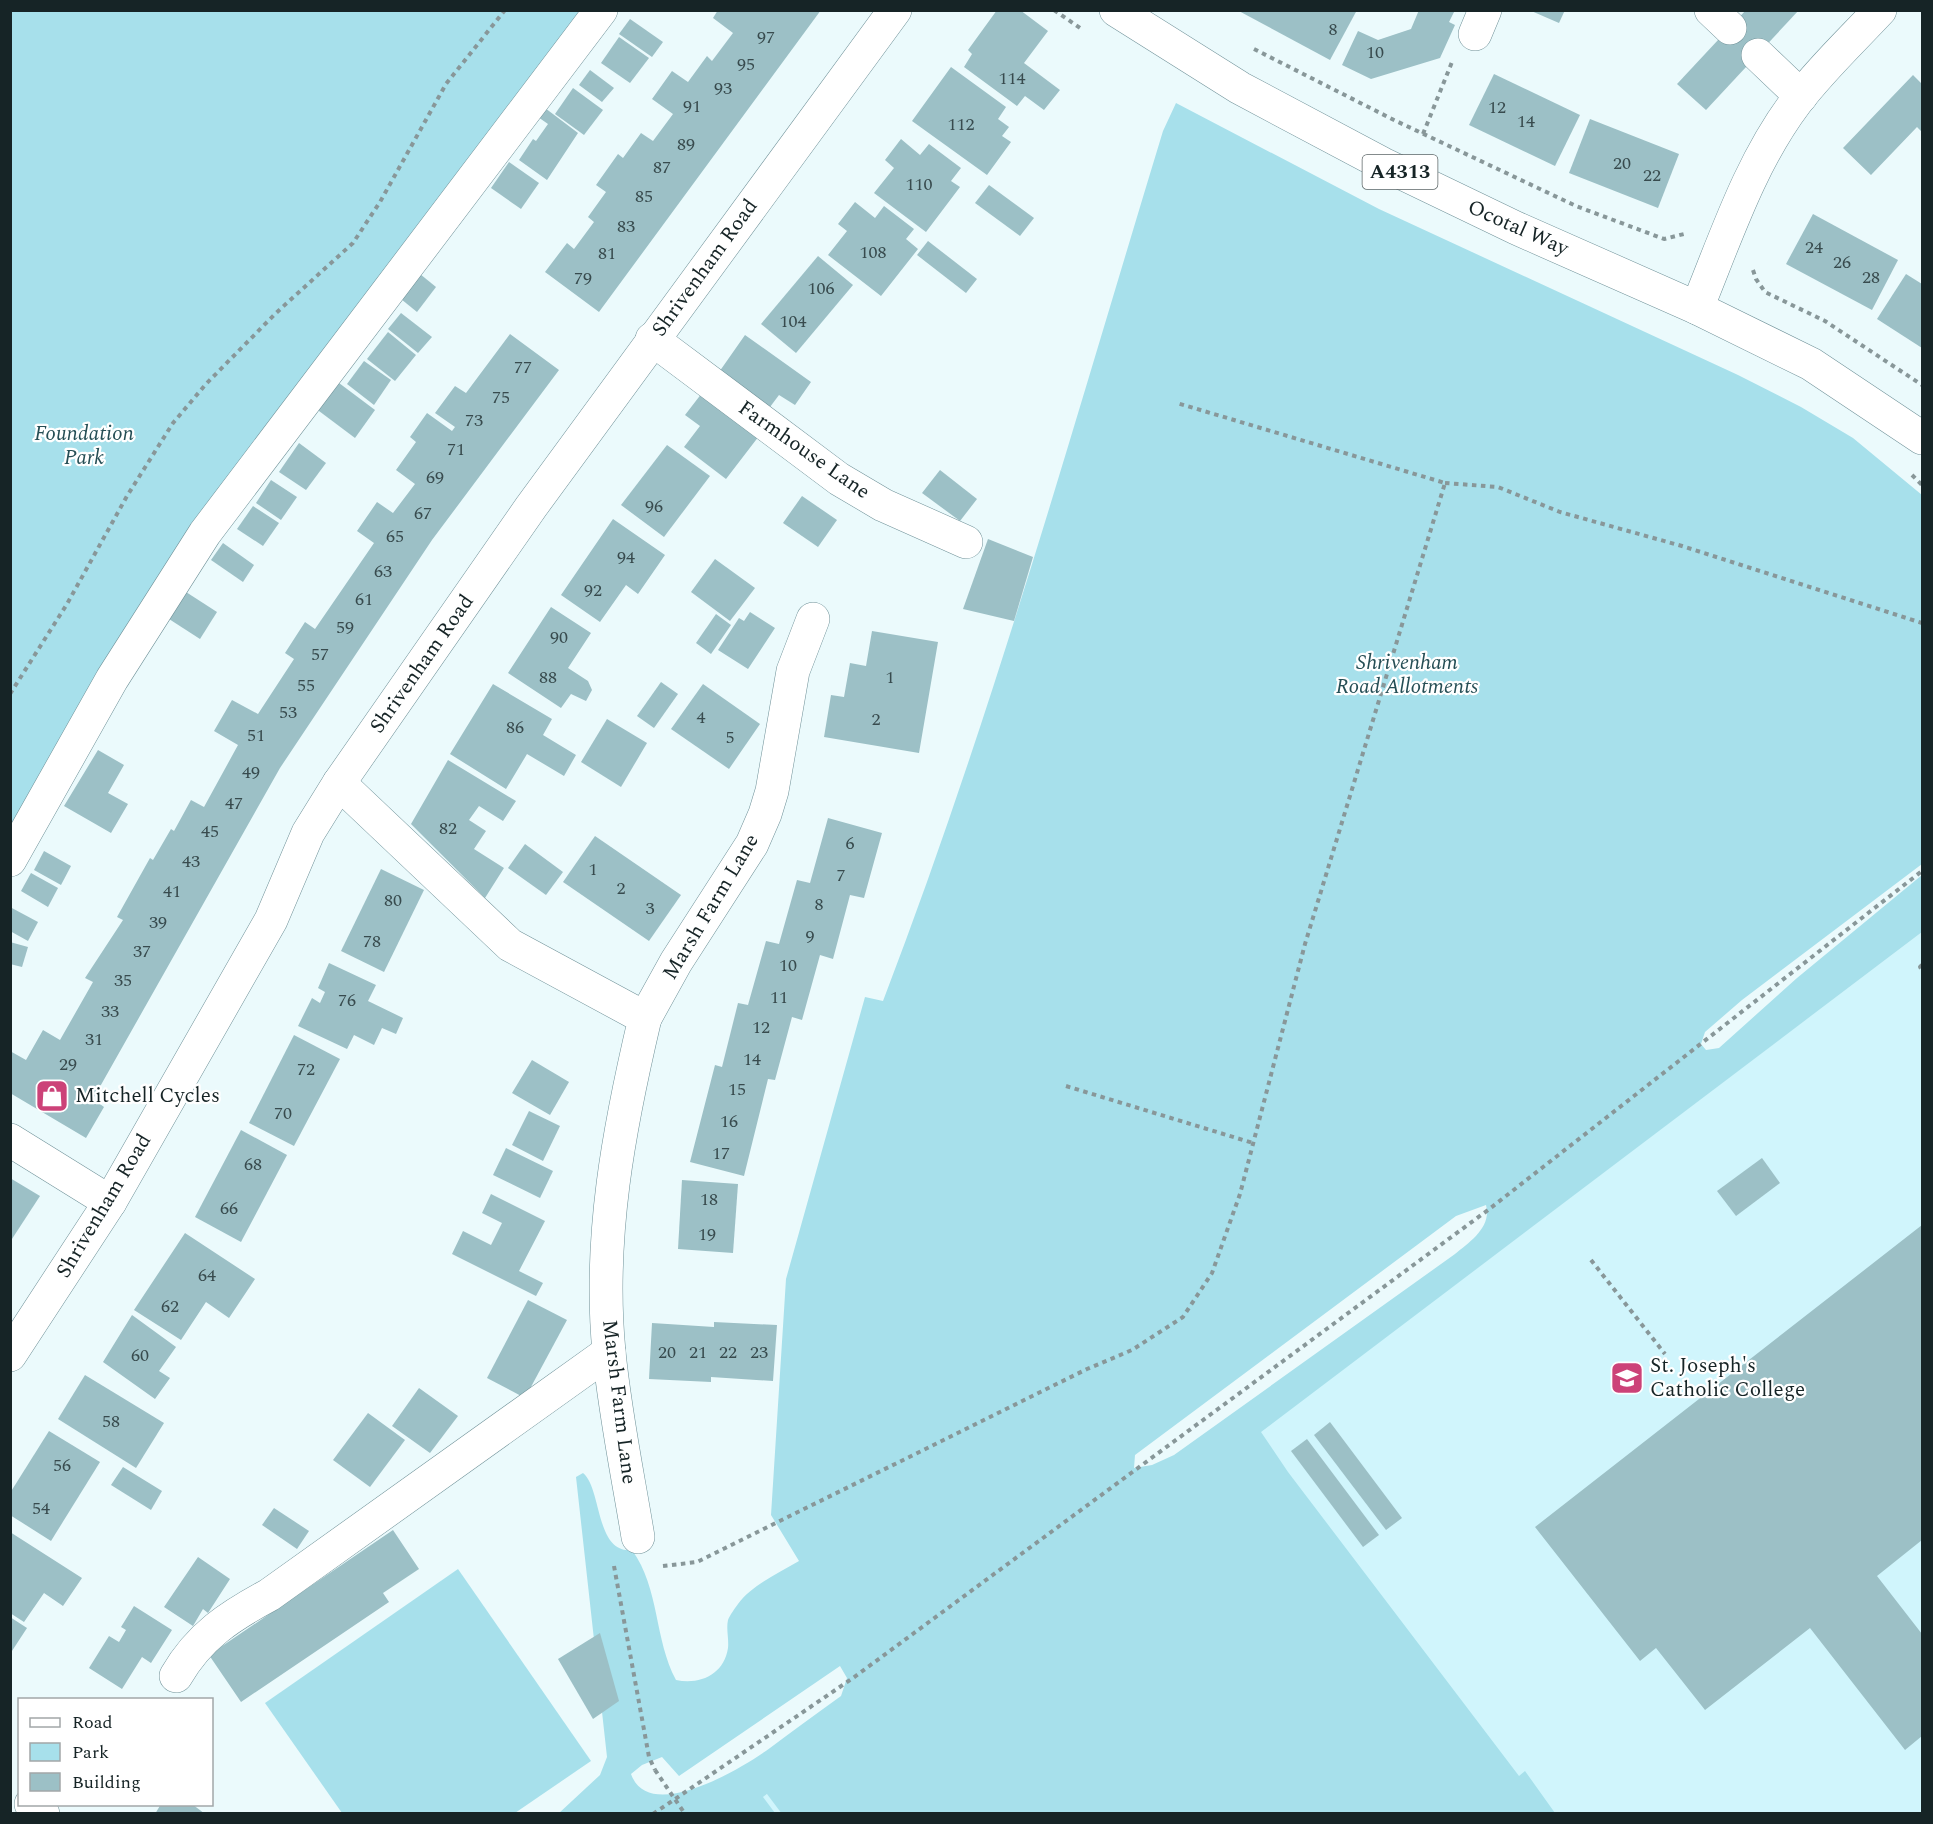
<svg xmlns="http://www.w3.org/2000/svg" width="1933" height="1824" font-family="Spectral,serif">
<style>
.built{fill:#d0f5fc}
.green{fill:#a7e0eb;fill-rule:evenodd}
.building{fill:#9cc0c6}
.lines{fill:none;stroke-linecap:round;stroke-linejoin:round}
.minor-casing{stroke:#709299;stroke-width:34}
.major-casing{stroke:#709299;stroke-width:34}
.path{stroke:#889799;stroke-width:4;stroke-dasharray:4.5 4.5;stroke-linecap:butt}
.minor{stroke:#fff;stroke-width:33}
.major{stroke:#fff;stroke-width:33}
.path-bridge{stroke:#889799;stroke-width:4;stroke-dasharray:4.5 4.5;stroke-linecap:butt}
.labels{text-anchor:middle;dominant-baseline:central;stroke-width:4.5;stroke-linejoin:round;paint-order:stroke}
.number-label{font-size:18px;fill:#384b4e}
.shield{fill:#fff;stroke:#5c6667;stroke-width:1.5}
.shield-label{font-size:20px;font-weight:bold;fill:#162426}
.street-label{font-size:21px;fill:#162426;stroke:#fff}
.park-label{font-size:21px;font-style:italic;fill:#254e55;stroke:#fff}
.poi-label{font-size:21px;fill:#162426;stroke:#fff;text-anchor:start}
</style>
<rect width="100%" height="100%" fill="#ebfafc"/>
<polygon class="built" points="1922,932 1922,1813 744,1814 763,1797 1069,1576"/>
<g class="green">
<polygon points="10,11 589,11 10,839"/>
<path d="M1176,103L1379,209L1738,375L1801,407L1853,438L1922,495V864L1742,1000L1705,1032L1701,1044L1706,1050L1719,1048L1797,978L1922,875V932L1261,1432L1288,1472L1519,1776L1525,1771L1555,1813L782,1814L767,1794L763,1797L775,1813L558,1814L600,1775L607,1757L576,1477L583,1473C602,1488 595,1554 632,1550C660,1589 654,1639 676,1680C701,1685 724,1674 728,1648C729,1639 726,1629 728,1620C730,1615 735,1608 738,1604C752,1585 779,1573 799,1561L771,1515L786,1279L865,997L883,1001C992,717 1074,423 1163,131ZM1486,1205C1492,1227 1470,1242 1455,1254L1174,1455L1152,1465L1134,1468L1135,1455L1456,1216ZM840,1666L847,1678L841,1696C817,1713 793,1731 770,1748C739,1770 649,1824 631,1774L642,1765L662,1757L679,1776Z"/>
<polygon points="458,1569 591,1761 515,1813 342,1813 265,1703"/>
</g>
<g class="building">
<polygon points="718,10 821,10 599,312 545,272 567,243 574,249 594,222 588,217 606,192 596,185 618,154 623,158 641,133 653,141 673,114 652,99 672,71 688,82 707,56 712,61 733,33 713,18"/>
<polygon points="997,10 1020,10 1048,31 1024,63 1060,90 1044,110 1025,96 1017,106 964,67 972,54 968,50"/>
<polygon points="1237,10 1357,10 1330,60"/>
<polygon points="1419,10 1455,10 1449,22 1455,25 1440,58 1371,79 1342,65 1358,31 1378,40 1411,29"/>
<polygon points="1529,10 1565,10 1559,23"/>
<polygon points="1746,10 1799,10 1706,110 1677,84"/>
<polygon points="630,19 663,42 652,57 619,34"/>
<polygon points="619,37 649,58 630,83 601,63"/>
<polygon points="951,67 1006,107 998,119 1009,127 1002,136 1011,142 987,175 912,121"/>
<polygon points="590,70 614,88 602,102 579,85"/>
<polygon points="1494,74 1580,115 1555,166 1469,125"/>
<polygon points="1913,75 1922,84 1922,132 1917,127 1871,175 1843,148"/>
<polygon points="573,88 603,110 584,135 555,114"/>
<polygon points="545,108 578,133 547,180 519,160 533,139 536,141 548,124 538,117"/>
<polygon points="1590,119 1679,154 1658,208 1569,173"/>
<polygon points="901,139 920,155 929,144 961,168 951,181 960,187 926,232 874,193 894,168 885,160"/>
<polygon points="509,162 539,183 521,209 491,188"/>
<polygon points="989,185 1034,218 1020,236 975,203"/>
<polygon points="855,202 875,218 884,206 914,229 906,239 918,249 881,296 828,255 847,231 838,224"/>
<polygon points="1813,214 1898,260 1872,310 1786,264"/>
<polygon points="928,241 977,279 966,293 917,255"/>
<polygon points="818,256 853,285 796,353 761,324"/>
<polygon points="420,274 436,287 417,312 401,299"/>
<polygon points="1906,274 1922,284 1922,348 1877,319"/>
<polygon points="401,313 432,337 418,353 388,329"/>
<polygon points="388,332 416,355 395,381 367,359"/>
<polygon points="510,334 559,370 432,540 280,768 93,1099 104,1107 86,1138 10,1093 10,1051 26,1060 43,1030 60,1040 93,982 85,978 123,920 117,917 150,858 153,860 171,829 174,831 191,800 204,807 238,745 214,731 232,700 258,714 294,659 285,653 305,622 315,629 374,543 357,531 377,502 393,513 415,484 396,470 416,442 410,437 427,413 452,431 455,427 435,413 455,386 466,393"/>
<polygon points="745,335 811,382 795,405 779,395 767,411 717,375"/>
<polygon points="364,361 391,380 374,405 347,384"/>
<polygon points="335,380 375,410 355,438 315,408"/>
<polygon points="702,393 759,436 726,479 684,447 700,426 685,415"/>
<polygon points="299,443 326,463 306,490 279,472"/>
<polygon points="667,445 710,476 664,537 621,505"/>
<polygon points="940,470 977,499 960,521 922,493"/>
<polygon points="271,480 297,497 281,520 256,503"/>
<polygon points="802,496 837,520 818,547 783,523"/>
<polygon points="253,506 279,523 263,546 237,529"/>
<polygon points="613,519 665,555 638,594 626,585 600,622 561,595"/>
<polygon points="988,539 1033,557 1014,621 963,609"/>
<polygon points="223,543 254,565 243,582 211,560"/>
<polygon points="715,559 755,588 730,621 691,592"/>
<polygon points="186,592 217,612 200,639 169,619"/>
<polygon points="551,607 591,633 568,668 588,681 592,690 586,701 571,694 561,708 508,673"/>
<polygon points="750,612 775,628 748,669 718,650 739,618 744,621"/>
<polygon points="716,614 731,625 711,654 696,643"/>
<polygon points="872,631 938,642 919,753 824,737 831,695 844,697 850,663 866,666"/>
<polygon points="661,682 678,694 654,728 637,716"/>
<polygon points="493,684 552,719 543,735 576,755 564,776 527,754 506,789 450,754"/>
<polygon points="703,684 760,724 729,769 671,729"/>
<polygon points="607,719 647,743 621,787 581,762"/>
<polygon points="98,750 124,765 108,793 128,804 111,833 64,806"/>
<polygon points="448,760 516,801 503,821 479,806 469,820 486,831 474,849 504,868 485,898 411,824"/>
<polygon points="828,818 882,833 864,898 850,895 833,959 820,955 802,1020 792,1017 775,1080 768,1079 744,1176 690,1162 715,1065 722,1067 738,1003 748,1005 766,941 779,944 797,880 810,883"/>
<polygon points="595,836 681,895 649,941 563,882"/>
<polygon points="525,844 563,872 546,895 508,868"/>
<polygon points="44,851 71,866 61,885 34,870"/>
<polygon points="381,869 424,890 384,972 341,951"/>
<polygon points="31,873 58,888 48,907 21,891"/>
<polygon points="10,907 38,922 28,941 10,931"/>
<polygon points="10,942 28,947 22,967 10,964"/>
<polygon points="329,963 376,985 368,1001 403,1018 396,1034 382,1028 374,1045 354,1035 347,1049 298,1026 312,998 320,1003 325,992 318,988"/>
<polygon points="294,1035 340,1059 294,1146 249,1123"/>
<polygon points="532,1060 569,1082 550,1115 512,1093"/>
<polygon points="529,1111 560,1126 543,1161 512,1145"/>
<polygon points="241,1130 287,1155 241,1242 195,1217"/>
<polygon points="506,1148 553,1171 540,1198 493,1175"/>
<polygon points="1762,1158 1780,1183 1736,1216 1717,1191"/>
<polygon points="10,1178 40,1196 10,1242"/>
<polygon points="682,1180 738,1184 733,1253 678,1249"/>
<polygon points="491,1194 545,1221 519,1271 543,1283 536,1296 452,1254 463,1231 491,1245 502,1223 482,1213"/>
<polygon points="1922,1225 1922,1540 1877,1576 1922,1634 1922,1736 1905,1750 1810,1628 1705,1710 1656,1648 1640,1661 1535,1527"/>
<polygon points="185,1233 255,1279 229,1318 206,1302 181,1340 134,1310"/>
<polygon points="528,1300 567,1320 525,1398 487,1378"/>
<polygon points="132,1315 176,1347 159,1371 170,1378 155,1399 103,1362"/>
<polygon points="714,1322 777,1325 773,1381 711,1377 711,1382 649,1379 652,1323 714,1327"/>
<polygon points="85,1375 164,1423 136,1468 58,1419"/>
<polygon points="419,1388 458,1416 430,1453 392,1426"/>
<polygon points="368,1413 405,1440 370,1487 333,1460"/>
<polygon points="1330,1422 1402,1518 1386,1530 1314,1435"/>
<polygon points="49,1431 100,1462 51,1541 10,1515 10,1493"/>
<polygon points="1307,1439 1379,1535 1363,1547 1291,1451"/>
<polygon points="123,1467 162,1491 151,1510 111,1485"/>
<polygon points="274,1508 309,1531 297,1549 262,1525"/>
<polygon points="393,1530 419,1569 383,1593 389,1602 241,1702 209,1655"/>
<polygon points="10,1532 82,1578 63,1606 44,1593 24,1622 10,1613"/>
<polygon points="198,1557 230,1579 208,1613 203,1609 193,1626 164,1607"/>
<polygon points="134,1606 172,1630 151,1663 142,1657 122,1689 89,1668 109,1636 119,1642 126,1630 121,1627"/>
<polygon points="10,1617 27,1628 10,1654"/>
<polygon points="600,1633 619,1701 593,1719 558,1659"/>
<polygon points="161,1804 192,1804 205,1814 155,1814"/>
</g>
<g class="lines">
<g class="minor-casing">
<g id="minor">
<polyline points="1711,10 1730,28"/>
<polyline points="1475,34 1485,10"/>
<polyline points="1758,55 1801,96"/>
<path d="M1697,308C1726,237 1750,163 1796,102C1821,69 1852,40 1880,10"/>
<polyline points="652,339 839,479 883,505 966,542"/>
<path d="M339,783L510,945L645,1018C619,1128 598,1238 609,1352C615,1414 628,1476 638,1537"/>
<polyline points="10,860 112,679 205,533 601,10"/>
<polyline points="645,1018 676,962 752,844 765,814 772,791 793,671 813,619"/>
<polyline points="10,1140 110,1202"/>
<polyline points="10,1355 110,1202 271,920 308,833 339,783 531,507 895,10"/>
<path d="M176,1676C199,1636 230,1616 269,1595L609,1352"/>
<polyline points="31,1804 43,1814"/>
</g>
</g>
<g class="major-casing">
<polyline id="major" points="1116,10 1240,88 1383,164 1516,228 1697,308 1811,364 1922,438"/>
</g>
<g class="path">
<polyline points="1054,10 1083,30"/>
<polyline points="1254,49 1394,120 1576,206 1664,239 1684,234"/>
<polyline points="1423,134 1452,62"/>
<polyline points="1753,270 1756,279 1765,292 1825,321 1922,385"/>
<polyline points="1912,475 1922,485"/>
<polyline points="1445,483 1498,487 1560,512 1682,546 1922,623"/>
<polyline points="10,694 67,604 127,496 173,423 206,384 276,313 353,243 380,202 446,84 505,10"/>
<polyline points="1922,965 1920,967 1922,970"/>
<polyline points="1066,1086 1253,1143"/>
<polyline points="1591,1260 1665,1354"/>
<polyline points="614,1566 649,1757 655,1770"/>
<polyline points="663,1566 697,1562 1087,1369 1132,1350 1183,1317 1212,1273 1240,1194 1305,944 1445,483 1177,403"/>
<polyline points="653,1814 853,1678 1488,1210 1922,871"/>
</g>
<use href="#minor" class="minor"/>
<use href="#major" class="major"/>
<polyline class="path-bridge" points="655,1770 685,1814"/>
</g>
<defs>
<g id="shop-square" transform="scale(1.725)"><rect x="-9" y="-9" width="18" height="18" rx="4" fill="#cc4278" stroke="#fff"/><path d="M-5-2.5h2.3a2.7 3.5 0 0 1 5.4 0H5L5.5 6h-11ZM-1.5-2.5h3a1.5 2.3 0 0 0-3 0Z" fill="#fff"/></g>
<g id="school-square" transform="scale(1.725)"><rect x="-9" y="-9" width="18" height="18" rx="4" fill="#cc4278" stroke="#fff"/><path d="M0-5L7-2L0 1L-7-2ZM-4 1L0 2.5L4 1V4Q0 6-4 4Z" fill="#fff"/></g>
</defs>
<g fill-rule="evenodd">
<use href="#shop-square" x="52" y="1096"/>
<use href="#school-square" x="1627" y="1378"/>
</g>
<g class="labels">
<g class="number-label">
<text x="1333" y="29">8</text>
<text x="766" y="37">97</text>
<text x="1375" y="52">10</text>
<text x="746" y="64">95</text>
<text x="1012" y="78">114</text>
<text x="723" y="88">93</text>
<text x="692" y="106">91</text>
<text x="1497" y="107">12</text>
<text x="1526" y="121">14</text>
<text x="961" y="124">112</text>
<text x="686" y="144">89</text>
<text x="1622" y="163">20</text>
<text x="662" y="167">87</text>
<text x="1652" y="175">22</text>
<text x="919" y="184">110</text>
<text x="644" y="196">85</text>
<text x="626" y="226">83</text>
<text x="1814" y="247">24</text>
<text x="873" y="252">108</text>
<text x="607" y="253">81</text>
<text x="1842" y="262">26</text>
<text x="1871" y="277">28</text>
<text x="583" y="278">79</text>
<text x="821" y="288">106</text>
<text x="793" y="321">104</text>
<text x="523" y="367">77</text>
<text x="501" y="397">75</text>
<text x="474" y="420">73</text>
<text x="456" y="449">71</text>
<text x="435" y="477">69</text>
<text x="654" y="506">96</text>
<text x="423" y="513">67</text>
<text x="395" y="536">65</text>
<text x="626" y="557">94</text>
<text x="383" y="571">63</text>
<text x="593" y="590">92</text>
<text x="364" y="599">61</text>
<text x="345" y="627">59</text>
<text x="559" y="637">90</text>
<text x="320" y="654">57</text>
<text x="548" y="677">88</text>
<text x="890" y="677">1</text>
<text x="306" y="685">55</text>
<text x="288" y="712">53</text>
<text x="701" y="717">4</text>
<text x="876" y="719">2</text>
<text x="515" y="727">86</text>
<text x="256" y="735">51</text>
<text x="730" y="737">5</text>
<text x="251" y="772">49</text>
<text x="234" y="803">47</text>
<text x="448" y="828">82</text>
<text x="210" y="831">45</text>
<text x="850" y="843">6</text>
<text x="191" y="861">43</text>
<text x="593" y="869">1</text>
<text x="841" y="875">7</text>
<text x="621" y="888">2</text>
<text x="172" y="891">41</text>
<text x="393" y="900">80</text>
<text x="819" y="904">8</text>
<text x="650" y="908">3</text>
<text x="158" y="922">39</text>
<text x="810" y="936">9</text>
<text x="372" y="941">78</text>
<text x="142" y="951">37</text>
<text x="788" y="965">10</text>
<text x="123" y="980">35</text>
<text x="779" y="997">11</text>
<text x="347" y="1000">76</text>
<text x="110" y="1011">33</text>
<text x="761" y="1027">12</text>
<text x="94" y="1039">31</text>
<text x="752" y="1059">14</text>
<text x="68" y="1064">29</text>
<text x="306" y="1069">72</text>
<text x="737" y="1089">15</text>
<text x="283" y="1113">70</text>
<text x="729" y="1121">16</text>
<text x="721" y="1153">17</text>
<text x="253" y="1164">68</text>
<text x="709" y="1199">18</text>
<text x="229" y="1208">66</text>
<text x="707" y="1234">19</text>
<text x="207" y="1275">64</text>
<text x="170" y="1306">62</text>
<text x="667" y="1352">20</text>
<text x="698" y="1352">21</text>
<text x="728" y="1352">22</text>
<text x="759" y="1352">23</text>
<text x="140" y="1355">60</text>
<text x="111" y="1421">58</text>
<text x="62" y="1465">56</text>
<text x="41" y="1508">54</text>
</g>
<rect class="shield" x="1362.5" y="155" width="75" height="34" rx="4.5"/>
<g class="shield-label">
<text x="1400" y="172">A4313</text>
</g>
<g class="street-label">
<text transform="translate(1518 228) rotate(24)">Ocotal Way</text>
<text transform="translate(705 268) rotate(-54)">Shrivenham Road</text>
<text transform="translate(804 450) rotate(35)">Farmhouse Lane</text>
<text transform="translate(422 664) rotate(-55)">Shrivenham Road</text>
<text transform="translate(711 907) rotate(-59)">Marsh Farm Lane</text>
<text transform="translate(104 1206) rotate(-59)">Shrivenham Road</text>
<text transform="translate(619 1402) rotate(83)">Marsh Farm Lane</text>
</g>
<g class="park-label">
<text x="84" y="434">Foundation<tspan x="84" dy="24">Park</tspan></text>
<text x="1407" y="663">Shrivenham<tspan x="1407" dy="24">Road Allotments</tspan></text>
</g>
<g class="poi-label">
<text x="75" y="1096">Mitchell Cycles</text>
<text x="1650" y="1366">St. Joseph's<tspan x="1650" dy="24">Catholic College</tspan></text>
</g>
</g>
<rect width="1933" height="1824" fill="none" stroke="#162426" stroke-width="24"/>
<rect x="18" y="1698" width="195" height="108" fill="#ffffff" stroke="#a2a7a8" stroke-width="1.5"/>
<rect x="30" y="1718" width="30" height="9" fill="#ffffff" stroke="#a2a7a8" stroke-width="1.5"/>
<text x="72" y="1728" font-size="18" fill="#162426">Road</text>
<rect x="30" y="1743" width="30" height="18" fill="#a7e0eb" stroke="#a2a7a8" stroke-width="1.5"/>
<text x="72" y="1758" font-size="18" fill="#162426">Park</text>
<rect x="30" y="1773" width="30" height="18" fill="#9cc0c6" stroke="#a2a7a8" stroke-width="1.5"/>
<text x="72" y="1788" font-size="18" fill="#162426">Building</text>
</svg>
